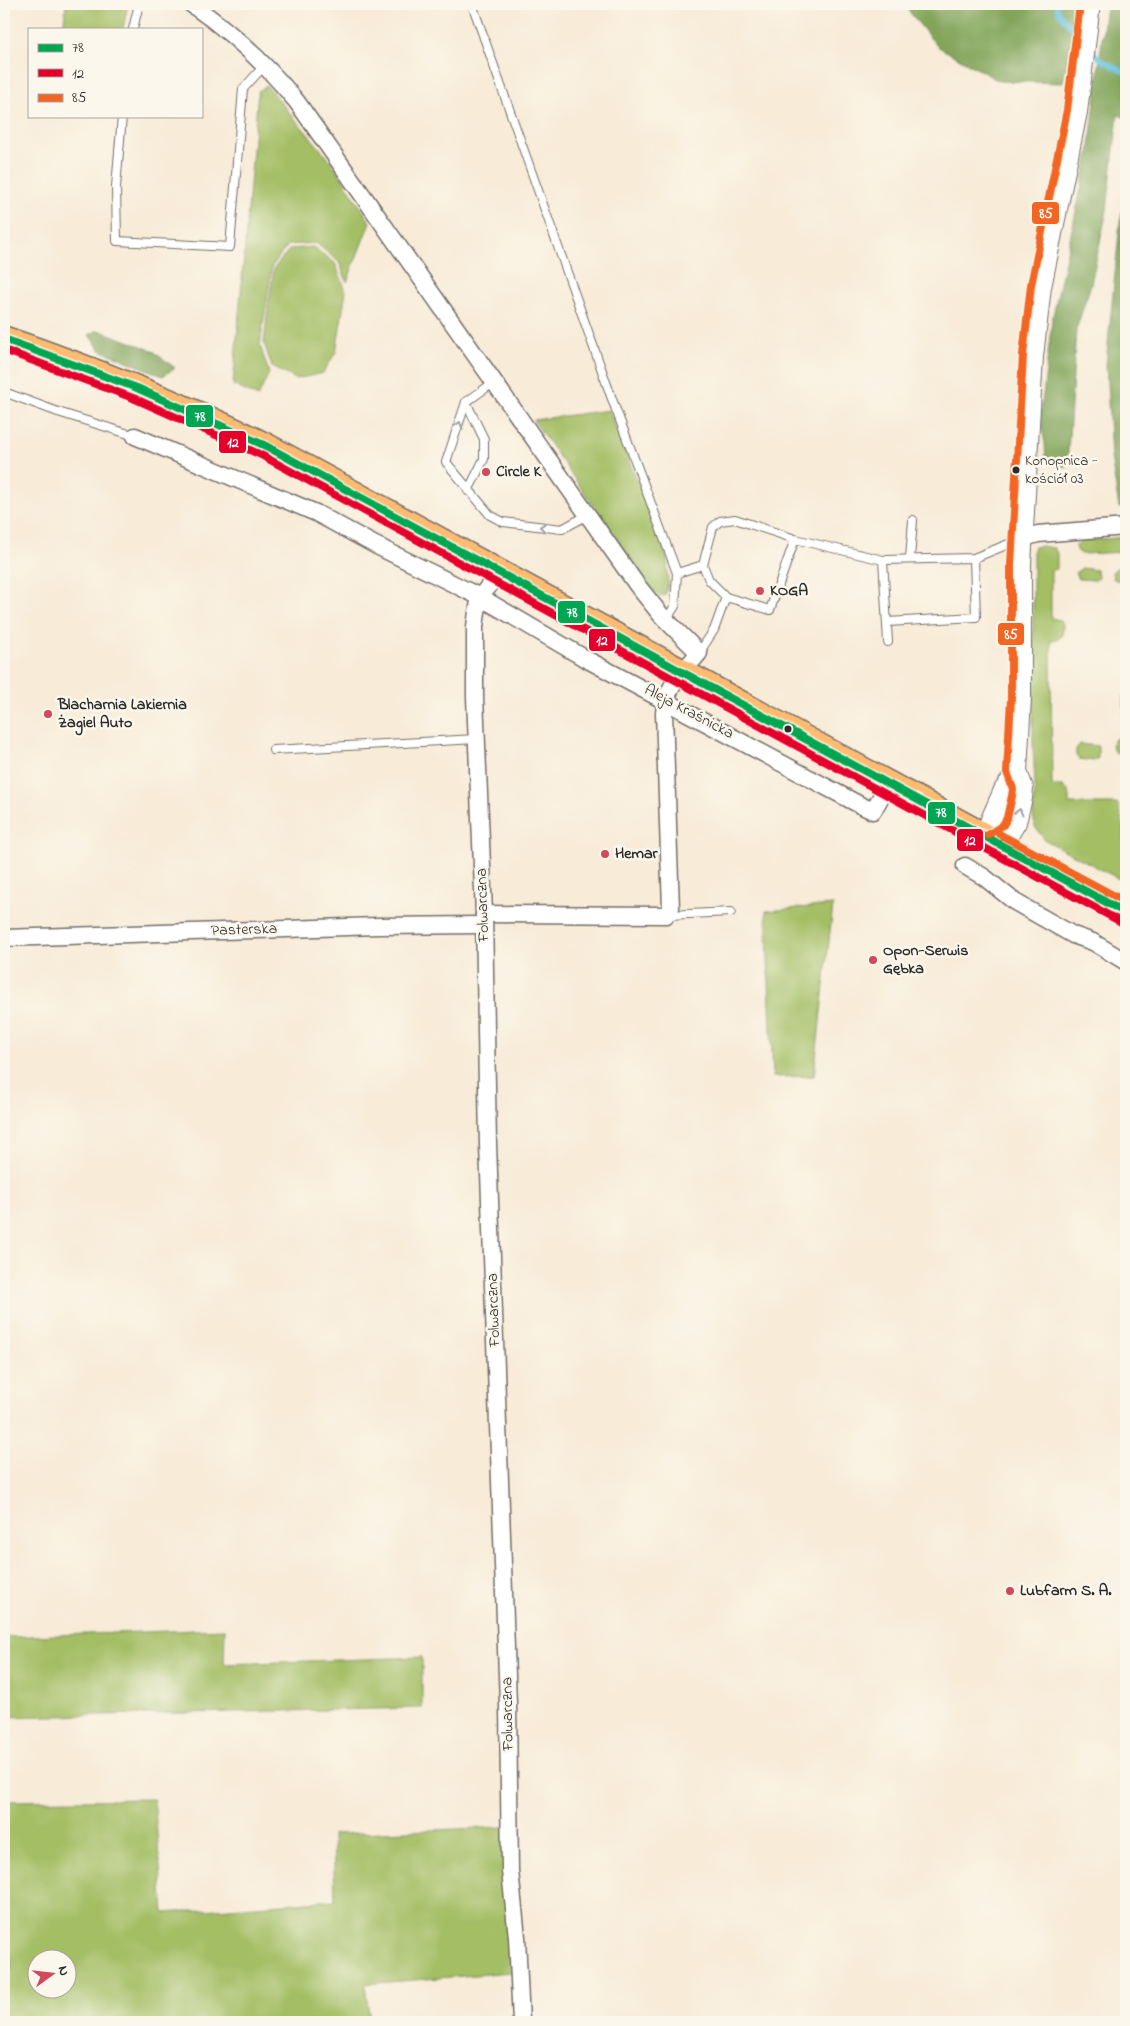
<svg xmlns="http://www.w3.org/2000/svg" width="1130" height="2026" font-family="'Indie Flower',sans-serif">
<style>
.green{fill:#a3be64;stroke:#677448;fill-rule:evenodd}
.forest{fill:#82a55a;stroke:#566842}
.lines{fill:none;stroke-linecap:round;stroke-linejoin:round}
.stream{stroke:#64c4e2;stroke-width:5}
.service-casing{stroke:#736e67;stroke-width:10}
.minor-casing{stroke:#736e67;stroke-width:19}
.tertiary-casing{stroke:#736e67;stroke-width:22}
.primary-casing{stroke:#736e67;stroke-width:28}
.service{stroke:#fff;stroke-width:8}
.minor{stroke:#fff;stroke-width:16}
.tertiary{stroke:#fff;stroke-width:20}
.primary{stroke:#ffbb71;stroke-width:25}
.bus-1-casing{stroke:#fbf7ec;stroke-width:11}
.bus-2-casing{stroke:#fbf7ec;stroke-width:11}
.bus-3-casing{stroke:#fbf7ec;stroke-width:11}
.bus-1{stroke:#00a651;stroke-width:8}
.bus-2{stroke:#e4002b;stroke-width:8}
.bus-3{stroke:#f26522;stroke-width:8}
.oneway{stroke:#a0a0a0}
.bus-dot{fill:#2b2b2b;stroke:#fbf7ec;stroke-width:2}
.poi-dot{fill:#d1495b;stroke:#fbf7ec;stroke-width:2}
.labels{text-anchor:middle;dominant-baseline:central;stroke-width:5;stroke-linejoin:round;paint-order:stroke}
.bus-label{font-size:15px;fill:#2b2b2b;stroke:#fbf7ec;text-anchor:start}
.poi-label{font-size:16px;font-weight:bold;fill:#2b2b2b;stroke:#fbf7ec;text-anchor:start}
.street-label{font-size:16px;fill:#2b2b2b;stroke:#fbf7ec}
.line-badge{stroke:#fbf7ec;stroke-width:2}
.badge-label{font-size:14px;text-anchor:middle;font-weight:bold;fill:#fff}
</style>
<rect width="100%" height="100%" fill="#fbf7ec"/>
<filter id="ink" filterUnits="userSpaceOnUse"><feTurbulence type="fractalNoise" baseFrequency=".02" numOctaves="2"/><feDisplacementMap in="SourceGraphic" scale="10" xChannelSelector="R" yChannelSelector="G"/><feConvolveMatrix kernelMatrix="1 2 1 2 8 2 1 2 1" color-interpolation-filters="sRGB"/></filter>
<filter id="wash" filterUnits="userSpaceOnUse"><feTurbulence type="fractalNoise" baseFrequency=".0096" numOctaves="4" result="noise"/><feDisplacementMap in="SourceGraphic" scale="20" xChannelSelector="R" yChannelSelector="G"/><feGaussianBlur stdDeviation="1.12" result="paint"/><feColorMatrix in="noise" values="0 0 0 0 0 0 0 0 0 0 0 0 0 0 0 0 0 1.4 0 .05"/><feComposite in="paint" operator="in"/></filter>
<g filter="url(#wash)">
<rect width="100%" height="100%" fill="#f8ebd7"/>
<g class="green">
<polygon points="66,4 128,4 123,29 63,29"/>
<polygon points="267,86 334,165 370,222 347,282 339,262 316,243 288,245 272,266 260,345 269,373 258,397 233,385 258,91"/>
<polygon points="313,247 335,263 346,291 336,352 323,373 296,379 272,367 264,343 268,308 274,268 290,249"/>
<polygon points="609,410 667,557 668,584 665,595 662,596 655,593 533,420"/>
<polygon points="1126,537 1126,552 1082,554 1076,550 1076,545 1080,541"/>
<path d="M1042,546L1054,548L1057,553V569L1051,570V618L1060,620L1063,625L1062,636L1058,639L1051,640L1052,786H1063L1069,792V804H1118C1126,834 1129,850 1123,881L1045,840L1035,827L1033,814L1035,785L1033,745V549L1034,547Z"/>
<polygon points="1082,568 1096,570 1099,578 1095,580 1078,579 1075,573"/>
<polygon points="1116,568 1126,568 1126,580 1116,580 1113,578 1112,572"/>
<polygon points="1124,696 1126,696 1126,746 1124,752 1117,754 1113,750 1112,743 1116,738 1124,738"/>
<polygon points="1080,744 1098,746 1098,758 1094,761 1079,759 1076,756 1076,749"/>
<polygon points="833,905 814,1076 773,1077 766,911"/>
<polygon points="225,1629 224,1664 422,1657 422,1708 4,1717 4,1637"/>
<path d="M154,1799L164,1913L335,1900L333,1834L505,1827L512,1972L365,1984L370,2022H4V1971L12,1970L8,1926H4V1801ZM38,1958H68V1988H38Z"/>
</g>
<g class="forest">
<polygon points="903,4 1076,4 1074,29 1063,83 999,81 937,46"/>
<polygon points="1106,4 1126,4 1126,118 1118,115 1107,210 1091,284 1076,330 1067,467 1046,463 1045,443 1040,420 1052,320 1089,153"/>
<polygon points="1126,195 1126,507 1119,508 1111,457 1106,364 1120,222"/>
<polygon points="98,330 152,350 175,368 163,376 100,350 89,335"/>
</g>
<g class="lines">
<g class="stream">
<polyline points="1056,4 1059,13 1080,37"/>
<polyline points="1091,49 1100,59 1126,73"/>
</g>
</g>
</g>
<g filter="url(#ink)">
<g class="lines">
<g class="service-casing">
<g id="service">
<polyline points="472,4 612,399 677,573 675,606 666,620"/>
<polyline points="133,29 139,4"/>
<polyline points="122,116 116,187 117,241 230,247 243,89 264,66"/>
<polyline points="493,383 466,402 446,462 490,515 503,522 562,529 588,515"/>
<polyline points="4,392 58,412 135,436"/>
<polyline points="466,402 484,439 484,459 468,491"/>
<polyline points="795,539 770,610 726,597 709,580 703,565 713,527 720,521 735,519 795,539 883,560 974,558 1021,539"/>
<polyline points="910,559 913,520"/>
<polyline points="883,560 888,642"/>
<polyline points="677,573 703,565"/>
<polyline points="887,622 976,617 974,558"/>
<polyline points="699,653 714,630 726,597"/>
<polyline points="273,750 477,739"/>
<polyline points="668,915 731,912"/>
</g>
</g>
<g class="minor-casing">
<g id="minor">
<path d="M191,4C230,31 267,65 297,102L637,585L661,615L699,653C682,673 666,686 664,713L671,908L666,915L484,914"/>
<polyline points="135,436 316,513 375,545 480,597 586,659 860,805 873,811 888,784"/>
<polyline points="1021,539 1038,534 1126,527"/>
<polyline points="500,572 480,597 477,612 475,627 475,697 484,914 488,1145 508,1704 510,1871 517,1937 521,2022"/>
<polyline points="965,866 984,877 1015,902 1073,935 1093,942 1126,962"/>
<polyline points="4,938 378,926 483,925"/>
</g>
</g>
<g class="tertiary-casing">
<polyline id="tertiary" points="1017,772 1004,790 990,822 994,843 1010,832 1016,822 1022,798 1023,788 1017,772 1021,698 1021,564 1033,356 1041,287 1077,112 1090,4"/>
</g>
<g class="primary-casing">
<path id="primary" d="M4,339C94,370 181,404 266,446L1126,913"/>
</g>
<use href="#service" class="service"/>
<use href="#minor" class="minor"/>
<use href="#tertiary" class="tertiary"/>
<use href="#primary" class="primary"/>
<g class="bus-1-casing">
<polyline id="bus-1" points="4,339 137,388 266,446 1126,913"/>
</g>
<g class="bus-2-casing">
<polyline id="bus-2" points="4,350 133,398 261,455 1121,922"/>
</g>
<g class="bus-3-casing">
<g id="bus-3">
<polyline points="999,834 1126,902"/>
<polyline points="988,835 1003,825 1007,818 1012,796 1013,789 1007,772 1011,698 1011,564 1023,355 1031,285 1067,110 1080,4"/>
</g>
</g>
<use href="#bus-1" class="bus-1"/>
<use href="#bus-2" class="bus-2"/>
<use href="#bus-3" class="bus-3"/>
</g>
<defs><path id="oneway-chevron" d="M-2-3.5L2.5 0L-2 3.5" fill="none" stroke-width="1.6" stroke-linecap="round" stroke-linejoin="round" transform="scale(1.25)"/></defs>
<g class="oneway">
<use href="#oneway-chevron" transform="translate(459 425) rotate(-73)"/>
<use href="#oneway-chevron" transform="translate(543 527) rotate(-173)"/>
<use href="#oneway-chevron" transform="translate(1019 812) rotate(-75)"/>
</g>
</g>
<g class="bus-dot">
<circle cx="1016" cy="470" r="4.5"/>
<circle cx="788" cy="729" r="4.5"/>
</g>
<g class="poi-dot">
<circle cx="486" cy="472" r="5"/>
<circle cx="760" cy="591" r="5"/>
<circle cx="48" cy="714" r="5"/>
<circle cx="605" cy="854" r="5"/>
<circle cx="873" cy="960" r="5"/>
<circle cx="1010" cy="1591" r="5"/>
</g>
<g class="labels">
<g class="bus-label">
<text x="1025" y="461">Konopnica -<tspan x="1025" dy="18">kościół 03</tspan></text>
</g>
<g class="poi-label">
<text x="496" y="472">Circle K</text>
<text x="770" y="591">KOGA</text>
<text x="58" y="705">Blacharnia Lakiernia<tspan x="58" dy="18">Żagiel Auto</tspan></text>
<text x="615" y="854">Hemar</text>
<text x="883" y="951">Opon-Serwis<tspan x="883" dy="18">Gębka</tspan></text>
<text x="1020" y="1591">Lubfarm S. A.</text>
</g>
<g class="street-label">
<text transform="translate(689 712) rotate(28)">Aleja Kraśnicka</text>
<text transform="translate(483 905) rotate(-92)">Folwarczna</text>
<text transform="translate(244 930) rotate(-2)">Pasterska</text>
<text transform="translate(494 1310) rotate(-92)">Folwarczna</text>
<text transform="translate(508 1714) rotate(-91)">Folwarczna</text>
</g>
</g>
<g class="line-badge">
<rect x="1031" y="201" width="29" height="24" rx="5" fill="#f26522"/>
<rect x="185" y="404" width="29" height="24" rx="5" fill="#00a651"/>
<rect x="218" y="430" width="29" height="24" rx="5" fill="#e4002b"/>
<rect x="557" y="600" width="29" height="24" rx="5" fill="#00a651"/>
<rect x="997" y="622" width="28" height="24" rx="5" fill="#f26522"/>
<rect x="588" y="628" width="28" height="24" rx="5" fill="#e4002b"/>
<rect x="927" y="801" width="29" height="24" rx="5" fill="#00a651"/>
<rect x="956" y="828" width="28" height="24" rx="5" fill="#e4002b"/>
</g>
<g class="badge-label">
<text x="1046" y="218">85</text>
<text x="200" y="421">78</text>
<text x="233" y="447">12</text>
<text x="572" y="617">78</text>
<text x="1011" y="639">85</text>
<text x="602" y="645">12</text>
<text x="941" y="817">78</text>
<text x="970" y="845">12</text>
</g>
<rect width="1130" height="2026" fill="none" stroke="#fbf7ec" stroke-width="20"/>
<rect x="28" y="28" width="175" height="90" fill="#fbf7ec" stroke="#a8a59f"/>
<rect x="38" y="44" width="25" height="8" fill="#00a651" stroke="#a8a59f"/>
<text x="72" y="52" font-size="15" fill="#2b2b2b">78</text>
<rect x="38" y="69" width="25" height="8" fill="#e4002b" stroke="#a8a59f"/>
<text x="72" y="78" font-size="15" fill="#2b2b2b">12</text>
<rect x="38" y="94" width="25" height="8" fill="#f26522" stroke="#a8a59f"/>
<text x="72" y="102" font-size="15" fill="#2b2b2b">85</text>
<g transform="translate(52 1974) rotate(75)"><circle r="24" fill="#fbf7ec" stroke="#a8a59f"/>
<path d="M0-4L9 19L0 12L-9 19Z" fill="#d1495b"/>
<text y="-8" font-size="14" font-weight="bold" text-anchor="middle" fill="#2b2b2b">N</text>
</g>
</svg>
